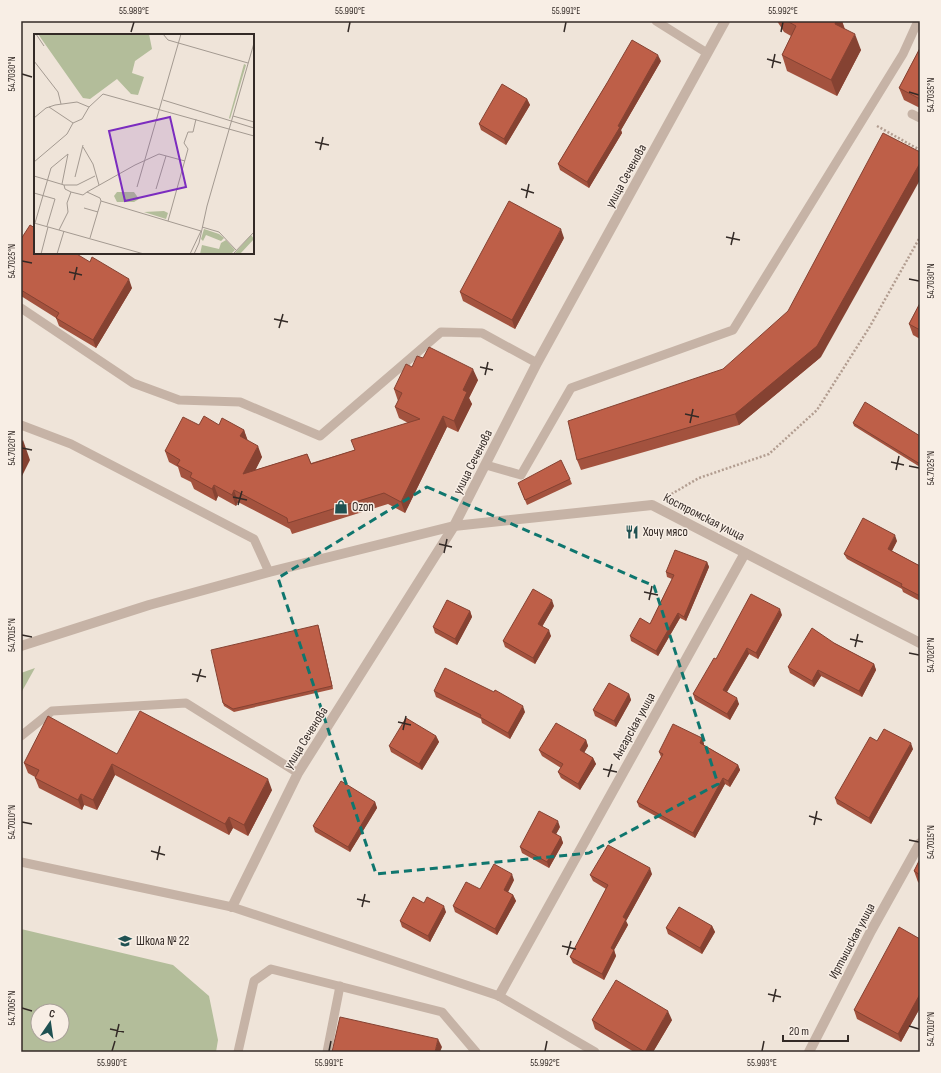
<svg xmlns="http://www.w3.org/2000/svg" width="941" height="1073" font-family="'Sofia Sans Condensed',sans-serif">
<style>
.green{fill:#b3bd9a;fill-rule:evenodd}
.lines{fill:none;stroke-linecap:round;stroke-linejoin:round}
.path{stroke:#b29d90;stroke-width:2.5;stroke-dasharray:2 2;stroke-linecap:butt}
.lane{stroke:#c6b3a6;stroke-width:9}
.street{stroke:#c6b3a6;stroke-width:10}
.wall{fill:#a3523e}
.shaded-wall{fill:#854232}
.building{fill:#be5f48;stroke:#854232}
.marked{fill:none;stroke:#0f766e;stroke-width:3;stroke-dasharray:8 5;stroke-linejoin:round}
.ticks{fill:none;stroke:#332a26;stroke-width:1.5}
.labels{text-anchor:middle;dominant-baseline:central;stroke-width:3;stroke-linejoin:round;paint-order:stroke}
.street-label{font-size:13px;fill:#332a26;stroke:#f8eee5}
.poi-label{font-size:13px;fill:#332a26;stroke:#f8eee5;text-anchor:start}
.inset-road{fill:none;stroke:#a49a91;stroke-width:1}
.view{fill:#7b2cbf;fill-opacity:0.15;stroke:#7b2cbf;stroke-width:2}
.inset-edge{fill:none;stroke:#332a26;stroke-width:2}
.neatline{fill:none;stroke:#332a26;stroke-width:1.5}
.ticks-label{font-size:10px;text-anchor:middle;fill:#332a26}
</style>
<rect width="100%" height="100%" fill="#efe4d9"/>
<g class="green">
<polygon points="35,668 21,693 21,673"/>
<path d="M21,929L173,965L209,996L218,1040L216,1052H21ZM38,1011H62V1035H38Z"/>
</g>
<g class="lines">
<g class="path">
<polyline points="877,126 920,150"/>
<polyline points="668,496 699,478 769,454 817,410 869,328 920,237"/>
</g>
<g class="lane">
<polyline points="656,21 707,53"/>
<polyline points="912,114 920,118"/>
<polyline points="21,308 133,383 179,400 240,402 320,436 441,332 482,333 537,363"/>
<polyline points="21,425 71,444 254,539 269,572"/>
<polyline points="486,465 521,475 571,388 733,330 903,54 918,21"/>
<polyline points="21,736 52,711 186,703 298,773"/>
<polyline points="21,862 232,907 499,996 595,1052"/>
<polyline points="238,1052 254,981 271,969 442,1012 476,1052"/>
<polyline points="327,1052 340,986"/>
</g>
<g class="street">
<polyline points="21,646 149,605 269,572 454,526 652,505 920,643"/>
<polyline points="232,907 298,773 454,526 537,363 725,21"/>
<polyline points="499,996 745,553"/>
<polyline points="809,1052 871,931 920,843"/>
</g>
</g>
<g class="wall">
<polygon points="777,21 842,21 845,29 861,50 837,96 787,71 782,55 791,36 784,32"/>
<polygon points="920,48 920,108 904,100 899,88"/>
<polygon points="661,61 621,130 622,133 589,188 560,170 558,164 607,83"/>
<polygon points="527,99 530,105 506,145 481,130 479,124"/>
<polygon points="564,238 515,329 463,301 460,292"/>
<polygon points="21,239 132,288 96,348 59,326 56,318 21,296"/>
<polygon points="920,303 920,339 913,335 909,324"/>
<polygon points="821,357 739,425 581,470 577,460"/>
<polygon points="423,358 478,380 469,398 472,404 458,432 447,427 405,513 388,504 292,534 290,529 238,502 236,506 218,496 216,501 194,489 191,482 181,477 178,467 169,462 165,451 199,425 244,430 247,440 262,457 255,470 307,454 311,463 355,450 408,423 399,418 395,407 398,401 394,389 412,367"/>
<polygon points="853,423 920,436 920,467 854,426"/>
<polygon points="570,479 572,484 527,505 518,483"/>
<polygon points="897,541 892,551 920,566 920,601 903,592 902,589 847,559 844,554"/>
<polygon points="707,562 709,567 686,621 680,618 658,656 631,641 630,636 650,624 672,579 667,577 666,572"/>
<polygon points="554,606 542,627 551,636 535,664 505,647 503,641"/>
<polygon points="470,611 472,617 457,645 435,633 433,627"/>
<polygon points="782,615 758,659 749,654 727,692 739,704 730,720 695,700 693,694 716,659"/>
<polygon points="318,625 333,689 234,712 224,706 223,703"/>
<polygon points="834,643 874,664 876,670 862,697 821,676 814,687 790,673 788,667"/>
<polygon points="434,691 525,712 510,739 482,723 481,719 436,697"/>
<polygon points="629,694 631,700 616,727 595,716 593,710"/>
<polygon points="436,736 439,742 422,770 391,752 389,746"/>
<polygon points="702,738 704,744 704,745 738,765 740,770 730,787 725,784 695,838 639,807 637,802 661,757 659,752"/>
<polygon points="586,740 588,746 584,753 593,758 596,764 580,790 561,778 558,772 561,768 542,756 539,750"/>
<polygon points="877,741 913,749 871,824 837,804 835,798"/>
<polygon points="117,754 272,790 248,836 233,828 229,835 115,775 97,810 84,805 82,810 39,788 35,778 35,777 28,773 24,763"/>
<polygon points="375,802 377,808 350,852 315,832 313,826"/>
<polygon points="560,827 556,834 561,837 563,843 549,868 522,853 520,847"/>
<polygon points="920,859 920,884 918,882 914,871"/>
<polygon points="652,874 626,921 628,925 614,950 616,956 604,980 573,963 570,957 606,889 593,881 590,875"/>
<polygon points="514,880 508,892 513,895 516,901 497,935 455,912 453,906 480,889"/>
<polygon points="424,903 446,912 430,942 402,927 400,921"/>
<polygon points="712,926 715,932 702,954 668,934 666,928"/>
<polygon points="920,939 920,1008 901,1042 857,1019 854,1010"/>
<polygon points="592,1020 672,1020 653,1052 634,1052 595,1029"/>
</g>
<g class="shaded-wall">
<polygon points="836,21 842,21 845,31 835,24"/>
<polygon points="855,34 861,50 837,96 831,80"/>
<polygon points="658,55 661,61 621,130 622,133 589,188 587,182"/>
<polygon points="527,99 530,105 506,145 504,139"/>
<polygon points="920,163 920,180 821,357 739,425 735,414"/>
<polygon points="561,229 564,238 515,329 512,320"/>
<polygon points="129,279 132,288 96,348 93,340"/>
<polygon points="473,369 478,380 469,398 472,404 458,432 454,421 463,390"/>
<polygon points="443,416 447,427 405,513 401,502"/>
<polygon points="244,430 248,441 240,436"/>
<polygon points="23,440 30,460 21,478 21,443"/>
<polygon points="258,446 262,457 248,485 243,474"/>
<polygon points="214,485 218,496 216,501 212,489"/>
<polygon points="234,490 238,502 236,506 232,495"/>
<polygon points="895,535 897,541 890,554 888,549"/>
<polygon points="707,562 709,567 686,621 684,617"/>
<polygon points="552,600 554,606 540,630 538,624"/>
<polygon points="780,609 782,615 758,659 756,653"/>
<polygon points="470,611 472,617 457,645 455,639"/>
<polygon points="678,613 680,618 658,656 656,651"/>
<polygon points="318,625 319,628 333,689 332,686"/>
<polygon points="549,630 551,636 535,664 533,658"/>
<polygon points="747,648 749,654 725,695 723,690"/>
<polygon points="874,664 876,670 862,697 859,691"/>
<polygon points="818,670 821,676 814,687 812,681"/>
<polygon points="629,694 631,700 616,727 614,721"/>
<polygon points="737,698 739,704 730,720 727,714"/>
<polygon points="523,706 525,712 510,739 508,733"/>
<polygon points="436,736 439,742 422,770 419,764"/>
<polygon points="702,738 704,744 702,749 700,743"/>
<polygon points="586,740 588,746 582,756 580,750"/>
<polygon points="911,743 913,749 871,824 869,818"/>
<polygon points="593,758 596,764 580,790 578,784"/>
<polygon points="112,764 115,775 97,810 93,800"/>
<polygon points="738,765 740,770 730,787 728,781"/>
<polygon points="723,778 725,784 695,838 693,833"/>
<polygon points="268,779 272,790 248,836 244,825"/>
<polygon points="81,794 84,805 82,810 78,800"/>
<polygon points="375,802 377,808 350,852 348,847"/>
<polygon points="229,817 233,828 229,835 225,824"/>
<polygon points="558,821 560,827 554,838 552,832"/>
<polygon points="561,837 563,843 549,868 547,862"/>
<polygon points="650,868 652,874 626,921 628,925 614,950 616,956 604,980 602,974 611,948 623,917"/>
<polygon points="512,874 514,880 506,896 504,890"/>
<polygon points="513,895 516,901 497,935 495,929"/>
<polygon points="444,906 446,912 430,942 428,936"/>
<polygon points="712,926 715,932 702,954 700,948"/>
<polygon points="920,994 920,1008 901,1042 898,1034"/>
<polygon points="668,1011 672,1020 653,1052 645,1052"/>
<polygon points="438,1039 442,1047 440,1052 435,1052"/>
</g>
<g class="building">
<polygon points="787,21 836,21 835,24 855,34 831,80 782,55 796,26"/>
<polygon points="632,40 658,55 618,126 620,127 587,182 558,164 607,83"/>
<polygon points="920,48 920,99 899,88"/>
<polygon points="502,84 527,99 504,139 479,124"/>
<polygon points="883,133 920,152 920,163 817,346 735,414 577,460 568,421 723,369 788,311"/>
<polygon points="509,201 561,229 512,320 460,292"/>
<polygon points="30,225 35,228 35,253 75,253 90,262 92,257 129,279 93,340 56,318 59,313 21,290 21,239"/>
<polygon points="920,303 920,330 909,324"/>
<polygon points="429,347 473,369 463,390 467,392 454,421 443,416 401,502 384,493 288,523 287,518 234,490 232,495 214,485 212,489 190,477 192,473 177,465 180,460 165,451 183,417 199,425 204,416 219,425 222,418 244,430 240,436 258,446 243,474 307,454 311,464 355,450 351,440 420,419 395,407 402,393 394,389 406,364 412,367 417,356 423,358"/>
<polygon points="865,402 920,436 920,464 853,423"/>
<polygon points="561,460 570,479 525,500 518,483"/>
<polygon points="863,518 895,535 888,549 920,566 920,596 901,586 902,584 844,554"/>
<polygon points="675,550 707,562 684,617 678,613 656,651 630,636 640,618 650,624 674,575 666,572"/>
<polygon points="533,589 552,600 538,624 549,630 533,658 503,641"/>
<polygon points="751,594 780,609 756,653 747,648 723,690 737,698 727,714 693,694 714,658 716,659"/>
<polygon points="447,600 470,611 455,639 433,627"/>
<polygon points="318,625 332,686 233,709 223,703 211,650"/>
<polygon points="812,628 834,643 874,664 859,691 818,670 812,681 788,667"/>
<polygon points="445,668 494,692 495,690 523,706 508,733 480,717 481,715 434,691"/>
<polygon points="609,683 629,694 614,721 593,710"/>
<polygon points="140,711 268,779 244,825 229,817 225,824 112,764 93,800 81,794 78,800 35,778 39,770 24,763 48,716 117,754"/>
<polygon points="406,718 436,736 419,764 389,746"/>
<polygon points="556,723 586,740 580,750 593,758 578,784 558,772 563,764 539,750"/>
<polygon points="673,724 702,738 700,743 738,765 728,781 723,778 693,833 637,802 663,754 659,752"/>
<polygon points="884,729 911,743 869,818 835,798 870,737 877,741"/>
<polygon points="341,781 375,802 348,847 313,826"/>
<polygon points="539,811 558,821 552,832 561,837 547,862 520,847"/>
<polygon points="608,845 650,868 623,917 626,919 611,948 614,950 602,974 570,957 608,885 590,875"/>
<polygon points="920,859 920,875 914,871"/>
<polygon points="494,864 512,874 504,890 513,895 495,929 453,906 466,882 480,889"/>
<polygon points="413,897 424,903 427,897 444,906 428,936 400,921"/>
<polygon points="679,907 712,926 700,948 666,928"/>
<polygon points="899,927 920,939 920,994 898,1034 854,1010"/>
<polygon points="616,980 668,1011 645,1052 592,1020"/>
<polygon points="340,1017 438,1039 435,1052 332,1052"/>
</g>
<path class="marked" d="M427,487L654,586L718,784L589,853L376,874L278,578Z"/>
<path class="ticks" d="M131,32L134,22M348,32L350,22M564,32L566,22M781,32L783,22M767,59L781,63M772,68L775,54M22,74L32,77M909,92L919,95M315,142L329,145M320,150L323,137M521,189L534,193M526,198L529,184M726,237L740,240M731,245L734,232M22,261L32,263M69,272L82,275M909,279L919,281M74,280L77,267M274,319L288,322M279,328L283,314M480,367L493,370M485,375L488,362M685,414L699,417M690,423L693,409M22,448L32,450M891,462L904,465M909,466L919,468M896,470L899,456M233,497L247,500M238,505L242,491M439,544L452,547M444,553L447,539M644,592L658,595M649,600L652,586M22,635L32,637M850,639L863,642M855,647L858,634M909,653L919,655M192,674L206,677M197,682L201,669M398,722L411,725M403,730L406,716M603,769L617,772M608,777L612,764M809,816L822,820M22,822L32,824M814,825L817,811M909,840L919,842M151,851L165,855M157,860L160,846M357,899L370,902M362,907L365,894M562,946L576,949M567,955L571,941M768,994L781,997M773,1002L776,989M22,1008L32,1011M909,1026L919,1029M110,1029L124,1032M116,1037L119,1024M112,1051L115,1041M329,1051L331,1041M545,1051L547,1041M762,1051L764,1041"/>
<defs>
<g id="shop-bare" transform="scale(1.08)"><path d="M-5-2.5h2.3a2.7 3.5 0 0 1 5.4 0H5L5.5 6h-11ZM-1.5-2.5h3a1.5 2.3 0 0 0-3 0Z" fill="#1f5152" stroke="#f8eee5" stroke-width="2.5" paint-order="stroke"/></g>
<g id="restaurant-bare" transform="scale(1.08)"><path d="M-5-6h1v4h1v-4h1v4h1v-4h1v5L-1.5 .5V6h-2V.5L-5-1ZM5-6V6H3V1.5H1.5Q1.5-4 5-6Z" fill="#1f5152" stroke="#f8eee5" stroke-width="2.5" paint-order="stroke"/></g>
<g id="school-bare" transform="scale(1.08)"><path d="M0-5L7-2L0 1L-7-2ZM-4 1L0 2.5L4 1V4Q0 6-4 4Z" fill="#1f5152" stroke="#f8eee5" stroke-width="2.5" paint-order="stroke"/></g>
</defs>
<g fill-rule="evenodd">
<use href="#shop-bare" x="341" y="507"/>
<use href="#restaurant-bare" x="632" y="532"/>
<use href="#school-bare" x="125" y="941"/>
</g>
<g class="labels">
<g class="street-label">
<text transform="translate(626 176) rotate(-61)">улица Сеченова</text>
<text transform="translate(473 462) rotate(-63)">улица Сеченова</text>
<text transform="translate(704 517) rotate(27)">Костромская улица</text>
<text transform="translate(634 726) rotate(-61)">Ангарская улица</text>
<text transform="translate(306 738) rotate(-58)">улица Сеченова</text>
<text transform="translate(852 941) rotate(-62)">Иртышская улица</text>
</g>
<g class="poi-label">
<text x="352" y="507">Ozon</text>
<text x="643" y="532">Хочу мясо</text>
<text x="136" y="941">Школа № 22</text>
</g>
</g>
<g transform="translate(34 34)">
<rect width="220" height="220" fill="#efe4d9"/>
<path d="M4,0H115L118,15L101,27L98,39L110,43L104,61L97,60L83,45L56,65L49,64ZM210,30L212,31L196,85L195,84ZM83,158H100L105,165L100,168H83L80,162ZM130,177L134,179L132,185L110,178ZM170,195L185,200L190,204L187,207L172,201L169,207L167,205ZM217,201L220,205L206,220H200ZM192,206L201,216L197,220H166L168,211L185,215L187,209Z" fill="#b3bd9a"/>
<path class="inset-road" d="M2,0L10,12M129,0L134,6L214,29M0,27L24,58L27,70M129,66L220,94M15,73L39,89M199,82L220,88M0,84L12,74L21,71L43,68L55,73M49,113L59,130L65,151M0,128L33,100L39,89L48,85L55,73L69,60L220,102M0,142L30,151L31,155L37,158L49,161L53,158L66,164L67,167L167,197M41,143L49,111M30,151H43L61,142M103,153L147,0M122,155L132,122M53,158L101,131L125,120L151,127M0,159L21,165L13,192M50,174L64,178M134,187L154,115L150,109L154,98H159L162,85M0,189L110,220M1,189L17,134L34,120L28,150M168,193L185,198L202,216M25,196L34,178L33,169L37,158M56,204L67,167M7,220L14,193M23,220L30,197M156,220L167,197M160,220L165,209L173,172L220,9M199,220L220,198"/>
<path class="view" d="M136,83L152,153L91,167L75,97Z"/>
<rect width="220" height="220" class="inset-edge"/>
</g>
<rect width="941" height="1073" fill="none" stroke="#f8eee5" stroke-width="44"/>
<g transform="translate(50 1023) rotate(13)"><circle r="19" fill="#f8eee5" stroke="#a9a099"/>
<path d="M0-3L7 15L0 10L-7 15Z" fill="#1f5152"/>
<text y="-6" font-size="11" font-weight="bold" text-anchor="middle" fill="#332a26">С</text>
</g>
<path d="M783 1035v6h65v-6" fill="none" stroke="#332a26" stroke-width="2"/>
<text x="789" y="1035" font-size="12" fill="#332a26" stroke="#f8eee5" stroke-width="3" paint-order="stroke">20 m</text>
<rect x="22" y="22" width="897" height="1029" class="neatline"/>
<g class="ticks-label">
<text x="134" y="14">55.989°E</text>
<text x="350" y="14">55.990°E</text>
<text x="566" y="14">55.991°E</text>
<text x="783" y="14">55.992°E</text>
<text transform="translate(11 74) rotate(-90)" y="4">54.7030°N</text>
<text transform="translate(930 95) rotate(-90)" y="4">54.7035°N</text>
<text transform="translate(11 261) rotate(-90)" y="4">54.7025°N</text>
<text transform="translate(930 281) rotate(-90)" y="4">54.7030°N</text>
<text transform="translate(11 448) rotate(-90)" y="4">54.7020°N</text>
<text transform="translate(930 468) rotate(-90)" y="4">54.7025°N</text>
<text transform="translate(11 635) rotate(-90)" y="4">54.7015°N</text>
<text transform="translate(930 655) rotate(-90)" y="4">54.7020°N</text>
<text transform="translate(11 822) rotate(-90)" y="4">54.7010°N</text>
<text transform="translate(930 842) rotate(-90)" y="4">54.7015°N</text>
<text transform="translate(11 1008) rotate(-90)" y="4">54.7005°N</text>
<text transform="translate(930 1029) rotate(-90)" y="4">54.7010°N</text>
<text x="112" y="1066">55.990°E</text>
<text x="329" y="1066">55.991°E</text>
<text x="545" y="1066">55.992°E</text>
<text x="762" y="1066">55.993°E</text>
</g>
</svg>
